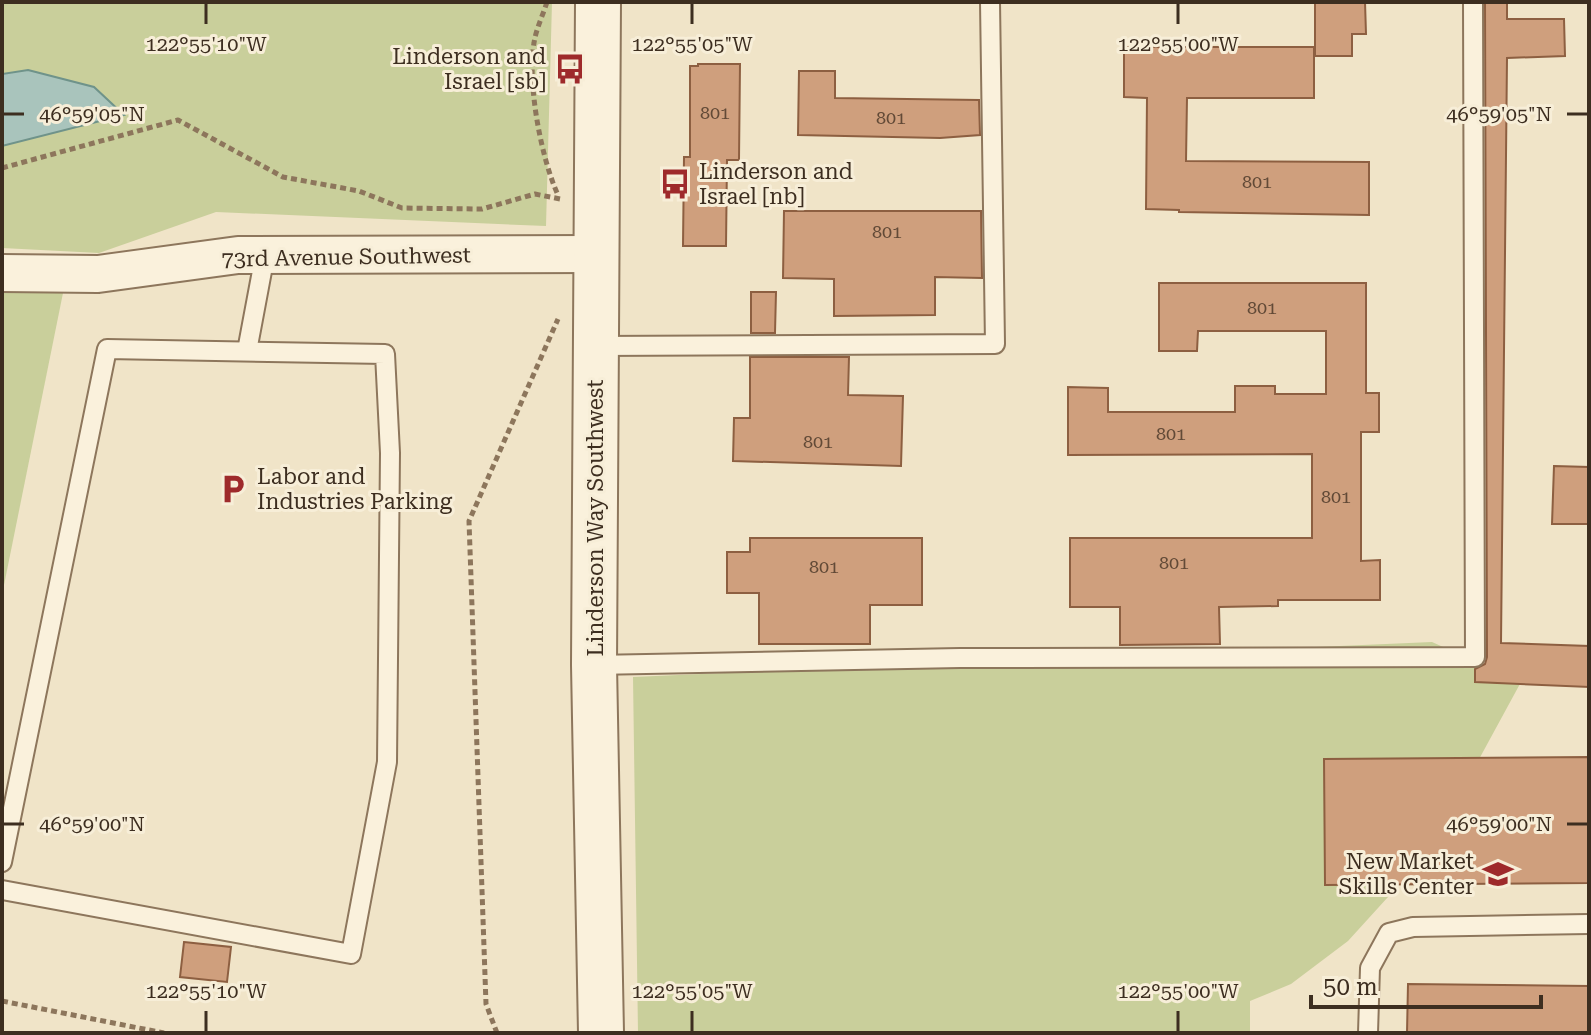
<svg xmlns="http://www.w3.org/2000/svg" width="1591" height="1035" font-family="'Roboto Serif',serif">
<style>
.green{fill:#c9cf9b}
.water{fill:#a9c4bc;stroke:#6f938a;stroke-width:2}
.building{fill:#cf9f7d;stroke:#8d5f41;stroke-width:2}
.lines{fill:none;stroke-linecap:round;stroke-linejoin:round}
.service-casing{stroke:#8d765c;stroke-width:22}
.minor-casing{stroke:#8d765c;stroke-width:40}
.tertiary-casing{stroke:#8d765c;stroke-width:48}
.path{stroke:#8d765c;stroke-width:5;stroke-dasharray:6 4;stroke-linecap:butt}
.service{stroke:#faf1dc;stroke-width:18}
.minor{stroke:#faf1dc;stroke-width:36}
.tertiary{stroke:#faf1dc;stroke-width:44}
.ticks{fill:none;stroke:#3d2e20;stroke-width:3}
.labels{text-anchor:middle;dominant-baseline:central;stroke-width:6;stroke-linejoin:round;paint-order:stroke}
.number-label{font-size:18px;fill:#624a37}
.poi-label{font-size:22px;fill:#3d2e20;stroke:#f7eed8;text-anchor:end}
.street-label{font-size:22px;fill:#3d2e20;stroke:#f7eed8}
.ticks-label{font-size:20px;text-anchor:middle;fill:#3d2e20;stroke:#f7eed8;stroke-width:6;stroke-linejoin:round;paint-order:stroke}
</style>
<rect width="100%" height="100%" fill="#f0e4c8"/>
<g class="green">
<polygon points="2,2 552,2 546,226 216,212 99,253 2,248"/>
<polygon points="2,293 63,293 2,595"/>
<polygon points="1432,642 1521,682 1428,853 1348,941 1291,984 1250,1001 1250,1033 638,1033 633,677"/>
</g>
<polygon class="water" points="28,70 94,87 124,115 2,146 2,74"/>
<g class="building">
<polygon points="1315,2 1365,2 1366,34 1352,34 1352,56 1315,56"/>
<polygon points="1485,2 1507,2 1507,19 1564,19 1565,56 1507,58 1501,643 1589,646 1589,687 1475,682 1475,669 1485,664 1487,657"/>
<polygon points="1124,47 1314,47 1314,98 1187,98 1186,161 1369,162 1369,215 1179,212 1179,210 1146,209 1147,98 1124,97"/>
<polygon points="698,64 740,64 739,160 727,160 726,246 683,246 684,157 690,157 690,66 698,66"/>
<polygon points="799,71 835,71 835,98 979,100 980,135 940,138 798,135"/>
<polygon points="784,211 981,211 982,278 935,277 935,315 834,316 834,279 783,278"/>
<polygon points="1159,283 1366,283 1366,393 1379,393 1379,432 1361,432 1361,561 1380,560 1380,600 1278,600 1278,606 1219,607 1220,644 1120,645 1120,607 1070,607 1070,538 1312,538 1312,454 1068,455 1068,387 1108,388 1108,412 1235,412 1235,386 1275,386 1275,394 1326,394 1326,331 1198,331 1197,351 1159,351"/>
<polygon points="751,292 776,292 775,333 751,333"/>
<polygon points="750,357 849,357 848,395 903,396 901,466 733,461 734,418 750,418"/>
<polygon points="1554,466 1589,467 1589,524 1552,524"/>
<polygon points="750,538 922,538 922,605 870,605 870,644 759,644 759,593 727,593 727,552 750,552"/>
<polygon points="1589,757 1589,883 1325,885 1324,759"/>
<polygon points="184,942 231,947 227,982 180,977"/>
<polygon points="1408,984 1589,986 1589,1033 1407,1033"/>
</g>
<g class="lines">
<g class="service-casing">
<g id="service">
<polyline points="595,346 995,344 990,2"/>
<polyline points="247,351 265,255"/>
<polyline points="594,665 960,658 1475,657 1473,2"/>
<polyline points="2,862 107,349 385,354 390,453 387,762 351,954 2,890"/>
<polyline points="1368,1033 1370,968 1389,933 1413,927 1589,924"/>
</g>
</g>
<g class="minor-casing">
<polyline id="minor" points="2,273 98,274 238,255 596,254"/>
</g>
<g class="tertiary-casing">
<polyline id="tertiary" points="598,2 594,665 601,1033"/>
</g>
<g class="path">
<path d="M547,2C543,15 536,29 534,43C527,83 541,158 558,195"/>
<polyline points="2,168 178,120 283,177 359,191 402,208 482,209 535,194 560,199"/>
<polyline points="2,1001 164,1033"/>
<polyline points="497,1033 486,1004 469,521 558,319"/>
</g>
<use href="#service" class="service"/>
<use href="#minor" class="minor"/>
<use href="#tertiary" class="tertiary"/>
</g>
<path class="ticks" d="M206,4V24M692,4V24M1178,4V24M4,114H24M1567,114H1587M4,824H24M1567,824H1587M206,1011V1031M692,1011V1031M1178,1011V1031"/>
<defs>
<g id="bus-bare" transform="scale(2.4)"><path d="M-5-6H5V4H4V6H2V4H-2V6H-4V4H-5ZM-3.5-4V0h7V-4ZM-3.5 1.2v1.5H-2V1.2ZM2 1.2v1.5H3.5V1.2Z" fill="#9e2a2b" stroke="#f7eed8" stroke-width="2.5" paint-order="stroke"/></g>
<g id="parking-bare" transform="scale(2.4)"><path d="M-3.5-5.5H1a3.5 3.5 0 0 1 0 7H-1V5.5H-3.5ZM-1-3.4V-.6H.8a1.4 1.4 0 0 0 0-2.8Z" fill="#9e2a2b" stroke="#f7eed8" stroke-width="2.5" paint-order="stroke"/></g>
<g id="school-bare" transform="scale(2.4)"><path d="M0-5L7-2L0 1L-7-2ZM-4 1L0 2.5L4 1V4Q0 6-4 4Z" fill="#9e2a2b" stroke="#f7eed8" stroke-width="2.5" paint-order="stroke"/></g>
</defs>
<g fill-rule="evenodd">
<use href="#bus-bare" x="570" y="69"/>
<use href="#bus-bare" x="675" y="184"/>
<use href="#parking-bare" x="233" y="489"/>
<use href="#school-bare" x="1498" y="874"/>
</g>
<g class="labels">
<g class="number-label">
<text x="715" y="112">801</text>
<text x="891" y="117">801</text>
<text x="1257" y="181">801</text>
<text x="887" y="231">801</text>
<text x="1262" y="307">801</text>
<text x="1171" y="433">801</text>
<text x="818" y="441">801</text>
<text x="1336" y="496">801</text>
<text x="1174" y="562">801</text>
<text x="824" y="566">801</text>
</g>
<g class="poi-label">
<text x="546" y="56">Linderson and<tspan x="546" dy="25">Israel [sb]</tspan></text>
<text x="699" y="171" text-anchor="start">Linderson and<tspan x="699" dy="25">Israel [nb]</tspan></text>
<text x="257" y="476" text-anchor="start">Labor and<tspan x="257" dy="25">Industries Parking</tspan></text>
<text x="1474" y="861">New Market<tspan x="1474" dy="25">Skills Center</tspan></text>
</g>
<g class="street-label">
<text transform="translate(346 257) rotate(-1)">73rd Avenue Southwest</text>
<text transform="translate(595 518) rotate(-90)">Linderson Way Southwest</text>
</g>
</g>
<g class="ticks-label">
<text x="206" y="51">122°55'10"W</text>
<text x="692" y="51">122°55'05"W</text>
<text x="1178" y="51">122°55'00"W</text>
<text x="92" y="121">46°59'05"N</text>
<text x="1499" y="121">46°59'05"N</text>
<text x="92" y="831">46°59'00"N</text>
<text x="1499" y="831">46°59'00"N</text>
<text x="206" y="998">122°55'10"W</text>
<text x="692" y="998">122°55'05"W</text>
<text x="1178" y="998">122°55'00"W</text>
</g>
<rect width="1591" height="1035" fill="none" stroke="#3d2e20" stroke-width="8"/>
<path d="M1311 995v12h230v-12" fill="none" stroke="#3d2e20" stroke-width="4"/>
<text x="1323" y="995" font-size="24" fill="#3d2e20" stroke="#f7eed8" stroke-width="6" paint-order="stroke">50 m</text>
</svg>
